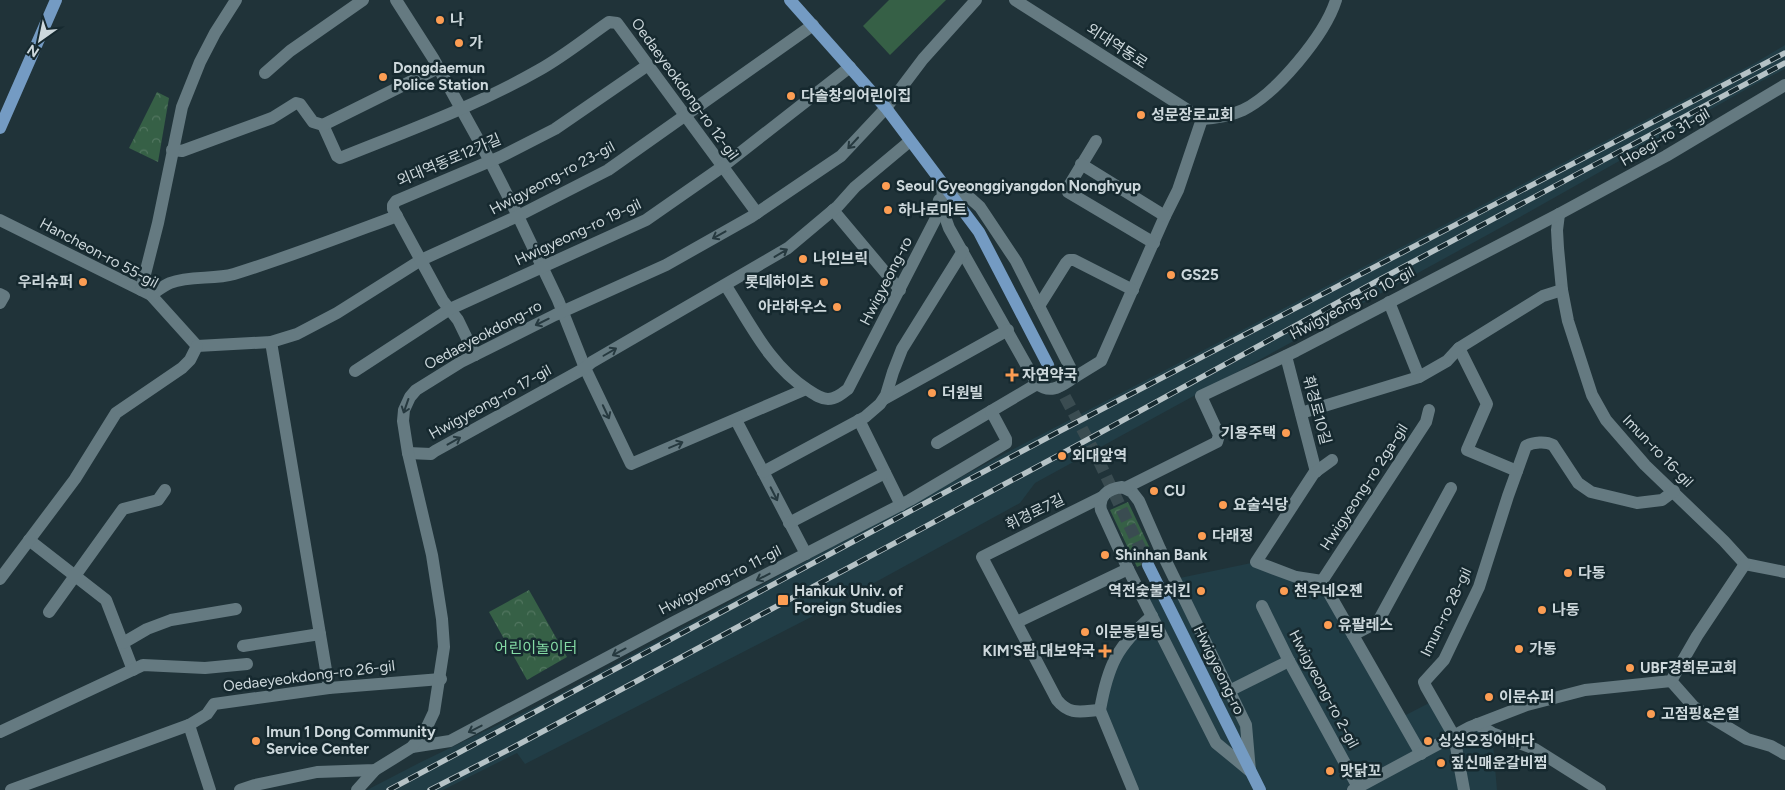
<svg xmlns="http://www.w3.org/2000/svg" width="1785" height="790" font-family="Figtree,'Noto Sans KR',sans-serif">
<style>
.built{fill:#213d46}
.green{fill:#366046}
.park{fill:url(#park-crowns)}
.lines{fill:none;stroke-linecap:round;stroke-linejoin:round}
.major-tunnel{stroke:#3a4c51;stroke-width:12;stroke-dasharray:12 6;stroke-linecap:butt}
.minor{stroke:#657a81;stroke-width:12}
.major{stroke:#749bc3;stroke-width:12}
.rail-casing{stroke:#b5c2c6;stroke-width:5.5}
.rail{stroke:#16292f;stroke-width:4;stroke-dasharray:11;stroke-linecap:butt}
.oneway{stroke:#26393f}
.poi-dot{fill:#fc9d53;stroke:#16292f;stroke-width:2}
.labels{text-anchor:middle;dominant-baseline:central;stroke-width:5;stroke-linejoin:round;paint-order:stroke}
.poi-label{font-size:15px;font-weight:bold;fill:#cdd8dc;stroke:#16292f;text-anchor:start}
.street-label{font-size:15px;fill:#cdd8dc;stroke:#16292f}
.park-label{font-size:15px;fill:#84dba5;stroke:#16292f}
</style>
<defs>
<pattern id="park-crowns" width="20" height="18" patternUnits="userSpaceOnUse" patternTransform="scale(1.25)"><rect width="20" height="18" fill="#366046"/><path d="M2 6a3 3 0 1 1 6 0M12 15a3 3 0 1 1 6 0" fill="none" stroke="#527660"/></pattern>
</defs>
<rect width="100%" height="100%" fill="#203339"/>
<g class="built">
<polygon points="1785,45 1785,69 1752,86 1520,217 1035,483 1020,503 821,612 525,764 517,753 443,790 367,790 421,762 543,703 1006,453 1755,63"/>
<polygon points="1256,562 1322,581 1400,718 1433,701 1454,736 1470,727 1492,733 1497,790 1133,790 1109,736 1104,687 1107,676 1152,616 1140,592 1175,579"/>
</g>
<polygon class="green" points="889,0 946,0 890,55 863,26"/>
<g class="park">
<polygon points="157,92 169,98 158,162 129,148"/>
<polygon points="1128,502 1155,559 1137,567 1110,510"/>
<polygon points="529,590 567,657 527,680 489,612"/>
</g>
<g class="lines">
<polyline class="major-tunnel" points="1048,365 1096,455 1148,565"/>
<g class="minor">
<polyline points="396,0 433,58 490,161 518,216 558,300 585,368 631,464 806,389"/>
<polyline points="1015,0 1202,119 1178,190 1165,216 1101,361 1075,377"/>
<polyline points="265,73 290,51 363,0"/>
<path d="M1202,119C1215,118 1230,116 1243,110C1276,94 1325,35 1336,0"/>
<path d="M323,125L337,156L340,158C407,131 476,106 539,70C564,56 586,38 609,22L617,23L757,213"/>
<polyline points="1096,141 1067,189 1068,192 1154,243"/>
<polyline points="172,150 182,151 272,118 296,103 300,104 313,122 323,125 438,68"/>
<polyline points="1081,164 1165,216"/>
<path d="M942,184L970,198L980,207L1016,261L1075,377C1062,385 1052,395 1037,384L949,228L944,214Z"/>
<polyline points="833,210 900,290"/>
<polyline points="1559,214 1557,230 1558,248 1562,290 1568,321 1592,395 1606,420 1645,465 1724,541 1745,564 1785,572"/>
<polyline points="0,220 151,295 197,346"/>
<path d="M726,286C750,323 769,365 808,390C814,394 821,399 828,399C836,399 843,393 848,389L935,220L939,200"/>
<polyline points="141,290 158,223 182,107 200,62 215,33 236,0"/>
<polyline points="0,294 4,296 0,303"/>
<path d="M151,295C157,291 163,286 170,283C190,275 214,280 234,274C289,257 343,236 397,216"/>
<polyline points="1389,302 1419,377"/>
<polyline points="1039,306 1066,263 1069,260 1074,260 1133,290"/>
<polyline points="271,342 329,688"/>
<polyline points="197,346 271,342 297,334 337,313 421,260 518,216 608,170 813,25"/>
<polyline points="1459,348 1487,404 1467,450 1517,471"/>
<polyline points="475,355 458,320 443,301 393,209 393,205 396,201 500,157 555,129 648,65"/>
<polyline points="1286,356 1316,472"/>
<polyline points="355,371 450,309 646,220 722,167 850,67"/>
<polyline points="884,399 1008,330"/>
<polyline points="1301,413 1419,377 1447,361 1459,348 1543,296 1562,290"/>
<polyline points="736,420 806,554"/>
<polyline points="859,420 901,505"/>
<polyline points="937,443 1037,384"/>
<polyline points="408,453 431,454 435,451 585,368 592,362 788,248 838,206 855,187 910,141"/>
<polyline points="1332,460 1314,473 1256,562 1296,577 1322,581 1421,754"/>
<polyline points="763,472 865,417 880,404 886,395 893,372 902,349 963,251"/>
<path d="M1122,487L1132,492L1139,501L1160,549L1246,725L1250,771L1216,743L1128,569L1101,510C1098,496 1108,489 1122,487Z"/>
<polyline points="1125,488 1217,442 1219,435 1201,396 1296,351 1559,214 1666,156 1785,85"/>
<polyline points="789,523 885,473"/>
<polyline points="29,540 106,600 133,670"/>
<polyline points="0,579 75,479 116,413 182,368 190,360 197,346"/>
<polyline points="1322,581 1426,422 1429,410"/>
<polyline points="1262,606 1289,661 1358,787"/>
<polyline points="49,612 123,509 158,500 165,490"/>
<polyline points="1017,622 1128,569"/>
<polyline points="1353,635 1376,623 1380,618 1451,488"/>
<polyline points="123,643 147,629 171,620 236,609"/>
<polyline points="243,646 320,634"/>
<polyline points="1671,681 1694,707 1747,739 1771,746 1785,754"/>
<polyline points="1229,691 1289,661"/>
<path d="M1100,710C1082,711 1070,716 1057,700L982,557L1102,497"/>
<path d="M1100,710C1108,665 1117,646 1152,616"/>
<polyline points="1100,710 1133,790"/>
<polyline points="1477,724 1492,733 1535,749 1600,790"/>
<polyline points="189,725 210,790"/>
<polyline points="0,732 143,665 205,668 247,664"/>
<polyline points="412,747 450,741 674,622 910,500 1006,443 1006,439 991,411"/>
<polyline points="11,790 189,725 207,714 214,704 329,688 441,679"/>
<polyline points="240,790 255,785 317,772 375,770 412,747 425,731 434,712 444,647 442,619 432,555 408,453 403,421 404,410 410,397 416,390 461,362 555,315 666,265 751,217 841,156 886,108 923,59 976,0"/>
<polyline points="357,790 375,770"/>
<polyline points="1353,790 1470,727 1527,705 1585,690 1671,681 1697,636 1745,564"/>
<path d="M1464,790L1454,736L1426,687L1424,682L1444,660L1479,587L1508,496L1526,446C1533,442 1546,441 1553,445L1578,483L1591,492L1637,503L1662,500L1674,491"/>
</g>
<g class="major">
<polyline points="790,0 886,108 979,232 1048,365"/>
<polyline points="0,128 56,0"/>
<polyline points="1148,565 1260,790"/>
</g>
<g class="rail-casing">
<g id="rail">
<polyline points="389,790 1058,432 1785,53"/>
<polyline points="430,790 510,749 1074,447 1379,280 1785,63"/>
</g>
</g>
<use href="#rail" class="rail"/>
</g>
<defs><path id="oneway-shaft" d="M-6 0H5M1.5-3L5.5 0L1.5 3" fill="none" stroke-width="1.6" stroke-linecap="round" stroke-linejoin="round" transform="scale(1.25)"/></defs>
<g class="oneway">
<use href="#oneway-shaft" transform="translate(853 143) rotate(133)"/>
<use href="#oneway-shaft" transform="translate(719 235) rotate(151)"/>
<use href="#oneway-shaft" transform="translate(781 253) rotate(-31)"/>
<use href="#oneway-shaft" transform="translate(542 322) rotate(154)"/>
<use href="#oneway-shaft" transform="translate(610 352) rotate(-30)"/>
<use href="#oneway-shaft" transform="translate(406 406) rotate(109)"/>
<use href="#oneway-shaft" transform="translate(606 412) rotate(65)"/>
<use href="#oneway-shaft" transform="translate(454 441) rotate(-29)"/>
<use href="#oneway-shaft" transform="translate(676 445) rotate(-23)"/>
<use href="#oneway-shaft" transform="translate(774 494) rotate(63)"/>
<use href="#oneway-shaft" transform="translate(763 577) rotate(153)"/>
<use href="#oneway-shaft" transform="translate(619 652) rotate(152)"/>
<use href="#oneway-shaft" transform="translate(475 729) rotate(153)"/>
</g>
<g class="poi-dot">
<circle cx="440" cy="20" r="5"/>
<circle cx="459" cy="43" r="5"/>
<circle cx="383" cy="77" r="5"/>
<circle cx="791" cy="96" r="5"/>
<circle cx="1141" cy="115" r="5"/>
<circle cx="886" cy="186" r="5"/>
<circle cx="888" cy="210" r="5"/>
<circle cx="803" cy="259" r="5"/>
<circle cx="1171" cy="275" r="5"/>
<circle cx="83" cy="282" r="5"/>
<circle cx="824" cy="282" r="5"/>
<circle cx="837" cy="307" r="5"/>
<path d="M1009.5 367.5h5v5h5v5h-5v5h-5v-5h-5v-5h5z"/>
<circle cx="932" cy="393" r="5"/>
<circle cx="1286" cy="433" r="5"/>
<circle cx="1062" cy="456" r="5"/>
<circle cx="1154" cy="491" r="5"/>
<circle cx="1223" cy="505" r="5"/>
<circle cx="1202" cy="536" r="5"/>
<circle cx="1105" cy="555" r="5"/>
<circle cx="1568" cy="573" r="5"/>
<circle cx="1201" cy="591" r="5"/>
<circle cx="1284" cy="591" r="5"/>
<rect x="777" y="594" width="12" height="12" rx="2.5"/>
<circle cx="1542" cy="610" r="5"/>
<circle cx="1328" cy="625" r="5"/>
<circle cx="1085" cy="632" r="5"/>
<circle cx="1519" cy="649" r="5"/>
<path d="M1102.5 643.5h5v5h5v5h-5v5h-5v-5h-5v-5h5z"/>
<circle cx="1630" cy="668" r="5"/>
<circle cx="1489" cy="697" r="5"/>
<circle cx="1651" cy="714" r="5"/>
<circle cx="256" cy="741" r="5"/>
<circle cx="1428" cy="741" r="5"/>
<circle cx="1441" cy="763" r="5"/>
<circle cx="1330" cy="771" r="5"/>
</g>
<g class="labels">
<g class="poi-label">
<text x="450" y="20">나</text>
<text x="469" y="43">가</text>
<text x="393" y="68">Dongdaemun<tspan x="393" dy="17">Police Station</tspan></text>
<text x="801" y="96">다솔창의어린이집</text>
<text x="1151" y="115">성문장로교회</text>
<text x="896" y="186">Seoul Gyeonggiyangdon Nonghyup</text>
<text x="898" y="210">하나로마트</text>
<text x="813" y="259">나인브릭</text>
<text x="1181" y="275">GS25</text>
<text x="73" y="282" text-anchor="end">우리슈퍼</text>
<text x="814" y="282" text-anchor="end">롯데하이츠</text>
<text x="827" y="307" text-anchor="end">아라하우스</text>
<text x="1022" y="375">자연약국</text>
<text x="942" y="393">더원빌</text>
<text x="1276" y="433" text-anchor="end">기용주택</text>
<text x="1072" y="456">외대앞역</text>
<text x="1164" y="491">CU</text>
<text x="1233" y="505">요술식당</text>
<text x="1212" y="536">다래정</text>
<text x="1115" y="555">Shinhan Bank</text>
<text x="1578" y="573">다동</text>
<text x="794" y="591">Hankuk Univ. of<tspan x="794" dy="17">Foreign Studies</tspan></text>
<text x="1191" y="591" text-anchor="end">역전숯불치킨</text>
<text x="1294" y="591">천우네오젠</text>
<text x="1552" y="610">나동</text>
<text x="1338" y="625">유팔레스</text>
<text x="1095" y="632">이문동빌딩</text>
<text x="1529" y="649">가동</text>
<text x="1095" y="651" text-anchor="end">KIM'S팜 대보약국</text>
<text x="1640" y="668">UBF경희문교회</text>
<text x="1499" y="697">이문슈퍼</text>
<text x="1661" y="714">고점핑&amp;온열</text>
<text x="266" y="732">Imun 1 Dong Community<tspan x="266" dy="17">Service Center</tspan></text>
<text x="1438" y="741">싱싱오징어바다</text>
<text x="1451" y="763">짚신매운갈비찜</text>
<text x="1340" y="771">맛닭꼬</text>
</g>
<g class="street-label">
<text transform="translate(1117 46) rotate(33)">외대역동로</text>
<text transform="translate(685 89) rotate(54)">Oedaeyeokdong-ro 12-gil</text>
<text transform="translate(1665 137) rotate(-30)">Hoegi-ro 31-gil</text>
<text transform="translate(449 160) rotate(-23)">외대역동로12가길</text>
<text transform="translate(552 178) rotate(-28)">Hwigyeong-ro 23-gil</text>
<text transform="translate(578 232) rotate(-25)">Hwigyeong-ro 19-gil</text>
<text transform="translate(99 253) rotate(28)">Hancheon-ro 55-gil</text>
<text transform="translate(886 281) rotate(-63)">Hwigyeong-ro</text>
<text transform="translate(1352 303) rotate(-28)">Hwigyeong-ro 10-gil</text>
<text transform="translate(483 335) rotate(-28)">Oedaeyeokdong-ro</text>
<text transform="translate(490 402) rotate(-29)">Hwigyeong-ro 17-gil</text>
<text transform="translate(1317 410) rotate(75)">휘경로10길</text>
<text transform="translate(1658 451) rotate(46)">Imun-ro 16-gil</text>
<text transform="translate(1364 487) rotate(-57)">Hwigyeong-ro 2ga-gil</text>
<text transform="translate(1035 512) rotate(-26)">휘경로7길</text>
<text transform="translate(720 580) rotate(-27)">Hwigyeong-ro 11-gil</text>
<text transform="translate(1446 612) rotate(-64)">Imun-ro 28-gil</text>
<text transform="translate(1219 670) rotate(64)">Hwigyeong-ro</text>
<text transform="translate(309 676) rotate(-7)">Oedaeyeokdong-ro 26-gil</text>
<text transform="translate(1324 689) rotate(62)">Hwigyeong-ro 2-gil</text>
</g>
<g class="park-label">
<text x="536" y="648">어린이놀이터</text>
</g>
</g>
<g transform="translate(40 40) rotate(213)" stroke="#16292f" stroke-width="4" paint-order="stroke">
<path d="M0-4L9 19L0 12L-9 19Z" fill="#cdd8dc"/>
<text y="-8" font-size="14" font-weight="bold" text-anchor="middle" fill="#cdd8dc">N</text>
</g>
</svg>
